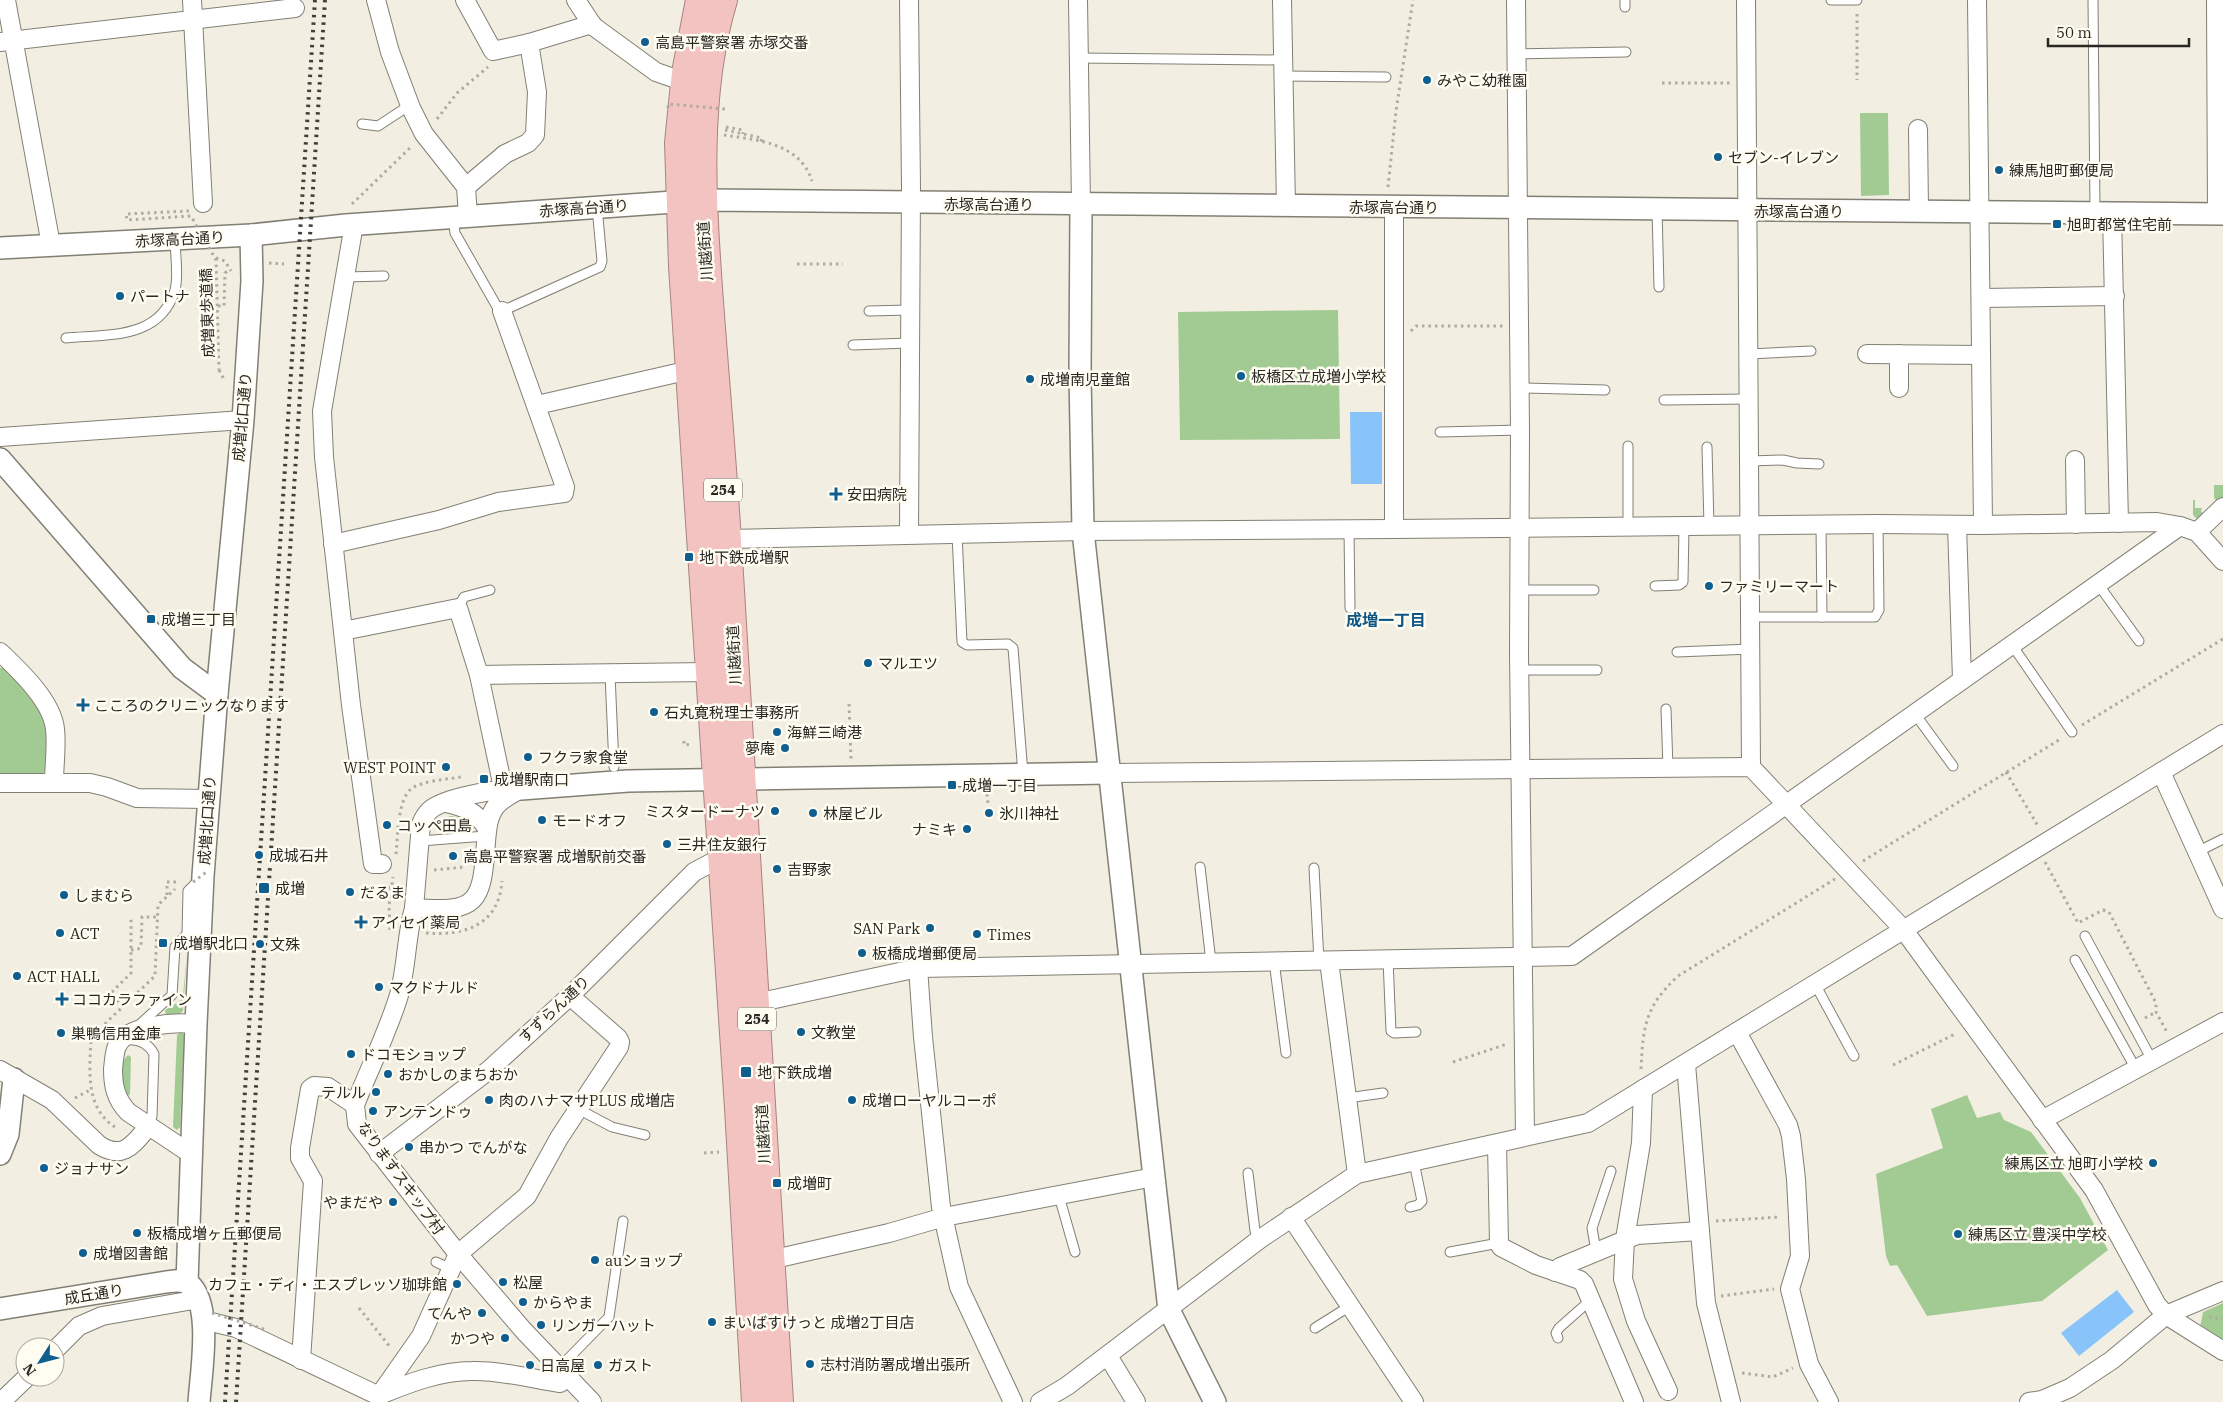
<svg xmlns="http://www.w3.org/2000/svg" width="2223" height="1402" font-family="'IBM Plex Serif','Noto Sans JP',serif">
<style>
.green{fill:#a2cb93}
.water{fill:#88c4f9}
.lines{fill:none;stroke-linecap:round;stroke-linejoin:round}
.service-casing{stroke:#827f74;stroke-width:11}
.minor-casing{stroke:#827f74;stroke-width:20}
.tertiary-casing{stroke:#827f74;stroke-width:24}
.trunk-casing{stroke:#a9837f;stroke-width:30}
.path{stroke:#aeaba1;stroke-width:3;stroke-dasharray:2.5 4;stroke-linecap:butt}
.service{stroke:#fff;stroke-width:9}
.minor{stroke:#fff;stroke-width:18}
.tertiary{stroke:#fff;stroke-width:21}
.trunk{stroke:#f2c3c0;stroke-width:28}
.rail{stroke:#403f39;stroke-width:4;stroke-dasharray:2.5 5;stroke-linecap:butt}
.path-bridge{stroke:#aeaba1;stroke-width:3;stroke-dasharray:2.5 4;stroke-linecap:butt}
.poi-dot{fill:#0f5e90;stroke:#fffcf2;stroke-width:2}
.labels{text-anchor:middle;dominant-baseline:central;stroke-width:5;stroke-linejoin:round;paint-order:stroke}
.shield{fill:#fffcf2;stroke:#686760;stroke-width:1}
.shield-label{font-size:14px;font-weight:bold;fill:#282722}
.poi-label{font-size:15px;fill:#282722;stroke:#fffcf2;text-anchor:start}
.street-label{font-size:15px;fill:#282722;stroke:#fffcf2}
.neighbourhood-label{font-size:16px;font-weight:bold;fill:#105684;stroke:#fffcf2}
</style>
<rect width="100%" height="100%" fill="#f2efe2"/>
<g class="green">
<polygon points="1860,113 1888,113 1889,195 1861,196"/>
<polygon points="1338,310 1340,439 1180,440 1178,312"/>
<polygon points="2214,485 2223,485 2223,502 2205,521 2198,520 2193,515 2193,500 2195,500 2195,508 2202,508 2201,511 2205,516 2219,503 2214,498"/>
<polygon points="5,667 40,709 46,725 46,770 38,778 0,777 0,668"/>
<polygon points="451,816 463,818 467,825 465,827 437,829 435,826 437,820"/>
<polygon points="187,954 183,1011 179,1014 166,1015 165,1010 180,1001 183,996"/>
<polygon points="181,1032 184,1035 180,1127 177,1130 173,1127 177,1035"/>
<path d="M128,1055L131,1057L130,1094L127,1097C120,1086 118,1064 128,1055Z"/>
<polygon points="1967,1095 1977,1118 2000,1112 2004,1120 2031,1132 2080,1198 2108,1250 2042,1301 1927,1316 1897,1265 1890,1266 1886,1256 1876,1174 1943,1148 1931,1109"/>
<polygon points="2223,1303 2223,1341 2200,1327 2203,1312"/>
</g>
<g class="water">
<polygon points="1350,412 1382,412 1382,484 1351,484"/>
<polygon points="2117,1290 2134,1312 2079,1356 2061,1333"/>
</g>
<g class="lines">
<g class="service-casing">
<g id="service">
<polyline points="1831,0 1857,0"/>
<polyline points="2093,0 2095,212"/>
<polyline points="1625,7 1625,0"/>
<polyline points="1516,54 1626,52"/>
<polyline points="1079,58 1283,60"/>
<polyline points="1283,76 1386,77"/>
<polyline points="362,124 378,126 410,105"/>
<polyline points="1657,209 1659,287"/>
<polyline points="453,217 455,233 500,312 600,267 602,261 597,207"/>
<polyline points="346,277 384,276"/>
<polyline points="869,311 909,310"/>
<path d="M66,338C108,334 160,340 175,290C179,275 175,254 175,239"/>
<polyline points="853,345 909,343"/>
<polyline points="1749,354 1811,351"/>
<polyline points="1519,388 1605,390"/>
<polyline points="1664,400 1749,399"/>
<polyline points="1440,432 1520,430"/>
<polyline points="1628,446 1628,525"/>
<polyline points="1707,447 1709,526"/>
<polyline points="1750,461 1783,460 1797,463 1819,464"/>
<polyline points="1821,525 1822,617"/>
<polyline points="1349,530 1350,608"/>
<polyline points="957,534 962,642 967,645 1008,644 1013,648 1023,774"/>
<polyline points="2098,584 2139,641"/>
<polyline points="1655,586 1679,585 1683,582 1684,526"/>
<polyline points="1519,590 1594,590"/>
<polyline points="458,608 464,597 490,590"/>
<polyline points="1751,617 1875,617 1879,610 1878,524"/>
<polyline points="2012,645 2072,732"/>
<polyline points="1677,652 1751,649"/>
<polyline points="1520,670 1597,670"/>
<polyline points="610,674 614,767"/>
<polyline points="1666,709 1668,768"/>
<polyline points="1915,714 1953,766"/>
<polyline points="420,841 486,836"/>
<polyline points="2197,852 2223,839"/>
<polyline points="1200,867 1211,962"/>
<polyline points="1314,868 1319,961"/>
<polyline points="187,934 188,891 200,879"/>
<polyline points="2085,936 2152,1060"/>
<polyline points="1388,959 1391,1031 1394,1033 1416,1032"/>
<polyline points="2075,960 2136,1069"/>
<polyline points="1274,961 1286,1053"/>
<polyline points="1815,984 1854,1056"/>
<polyline points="138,1026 172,995 175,947 197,923"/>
<path d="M127,1040C139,1039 148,1043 154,1054L152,1116L149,1126"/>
<polyline points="1347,1098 1383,1093"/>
<polyline points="578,1109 612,1127 645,1135"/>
<polyline points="1248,1173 1255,1231 1260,1239"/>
<polyline points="1059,1196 1075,1252"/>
<polyline points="1410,1207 1418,1205 1422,1201 1414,1162"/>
<polyline points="1596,1251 1592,1228 1611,1171"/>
<polyline points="1450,1252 1499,1243"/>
<polyline points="436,1262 451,1269"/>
<polyline points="1315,1328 1350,1306"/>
<polyline points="1558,1338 1556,1333 1559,1328 1585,1305 1592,1302"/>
<polyline points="559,1368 609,1317 623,1221"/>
</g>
</g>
<g class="minor-casing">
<g id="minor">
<polyline points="6,0 51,245"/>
<polyline points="192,0 203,203"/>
<polyline points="376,0 390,52 411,108 424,134 466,187 468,216"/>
<polyline points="465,0 493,51 529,43 592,24"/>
<polyline points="576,0 593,26 656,72 685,82"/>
<polyline points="909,0 911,188 909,533"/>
<polyline points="1078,0 1081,205"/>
<polyline points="1282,0 1286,206"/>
<polyline points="1516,0 1520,430 1519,654 1525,1136"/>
<polyline points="1746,0 1751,767"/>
<polyline points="1977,0 1983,525"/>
<polyline points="2216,0 2217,214"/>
<polyline points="0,42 295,8"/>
<polyline points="1918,129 1919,211"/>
<polyline points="466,187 505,154 528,143 535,135 537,92 529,43"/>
<polyline points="2112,214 2119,523"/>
<polyline points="354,224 322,411 324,457 351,705 373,864 382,864"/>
<polyline points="1981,298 2115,296"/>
<polyline points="1867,354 1981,355"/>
<polyline points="1899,354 1899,388"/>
<polyline points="537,405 690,370"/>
<polyline points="0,437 243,420"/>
<polyline points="2075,460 2076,524"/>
<polyline points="1957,525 1962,680"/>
<polyline points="1394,529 1394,207"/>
<polyline points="2197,532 2223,507"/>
<polyline points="727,539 1083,531 1394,529 1878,524 1983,525 2157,522 2180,526"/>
<polyline points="333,544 439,520 498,502 564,493 565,487 502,311"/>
<polyline points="343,631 458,608 479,675 505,797"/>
<path d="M0,652C20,671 52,701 55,729C57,746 54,765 54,783"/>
<polyline points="479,675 709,672"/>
<polyline points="2161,772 2223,734"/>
<polyline points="1110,773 1751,767 1903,929 2094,1190 2157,1305 2166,1315 2223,1351"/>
<polyline points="0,783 90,783 107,787 137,798 208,799"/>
<path d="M504,789H521C512,794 503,798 496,806C488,816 487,830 486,842C482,903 478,913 414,908L421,824C423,819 425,815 429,811C443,798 485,792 504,789Z"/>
<path d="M446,803C465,807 476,812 487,828"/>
<path d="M414,908C406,936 407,966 399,995C388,1032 369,1069 355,1105L357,1124L458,1254L524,1331L592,1402"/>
<polyline points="1329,961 1357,1174"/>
<polyline points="918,968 923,1037 941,1207 959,1287 1013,1402"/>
<polyline points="756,1003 918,968 1572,956 2180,526 2197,532 2223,561"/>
<polyline points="1737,1032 1788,1125 1791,1136 1796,1179 1800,1256 1790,1289 1809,1364 1829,1402"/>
<polyline points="1686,1064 1706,1303 1731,1402"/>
<path d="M0,1070L52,1100L99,1145C124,1161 134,1143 149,1126"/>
<polyline points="1643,1089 1641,1143 1625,1239 1623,1279 1636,1321 1668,1391"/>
<polyline points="2042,1120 2223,1022"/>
<polyline points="1497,1144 1499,1243 1501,1247 1536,1265 1580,1280 1584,1284 1634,1402"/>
<path d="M191,1154L128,1112C116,1099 113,1087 113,1069C114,1062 114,1053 117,1046C128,1024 174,1022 196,1024"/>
<polyline points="379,1154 489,1070 570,996 694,872 722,857"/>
<polyline points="1291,1217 1414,1402"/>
<polyline points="770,1260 889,1233 944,1217 1154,1177"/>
<polyline points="1555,1272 1560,1267 1637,1235 1700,1231"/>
<polyline points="203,1320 236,1328 379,1396 421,1336 458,1254 527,1196 559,1138 619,1047 620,1042 618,1038 570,996"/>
<polyline points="55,1350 79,1326 102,1316 199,1299"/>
<polyline points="1108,1356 1136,1402"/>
<polyline points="301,1360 313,1181 300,1158 300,1148 310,1089 314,1086 328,1087 355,1105"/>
<path d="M380,1395C409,1383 440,1371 472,1371C498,1370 534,1379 560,1383L568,1377"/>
<polyline points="1,1402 27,1377"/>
<polyline points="1040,1402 1067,1386 1260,1239 1357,1174 1588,1123 2161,772 2223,909"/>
<polyline points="2029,1402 2042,1400 2070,1388 2112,1360 2166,1315 2223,1291"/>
</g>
</g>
<g class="tertiary-casing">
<g id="tertiary">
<polyline points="1081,205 1080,376 1083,531 1154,1177 1169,1310 1215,1402"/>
<polyline points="0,248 251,235 346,225 702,200 2223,214"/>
<polyline points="0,459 182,668 217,694"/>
<polyline points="521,789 628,781 1110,773"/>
<polyline points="0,1154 8,1134 14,1079"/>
<polyline points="187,1283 196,1024 203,876 217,694 243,420 252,281 251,235"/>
<path d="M0,1309L166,1282C174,1281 182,1279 189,1284C213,1304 201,1373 199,1402"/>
</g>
</g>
<g class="trunk-casing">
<g id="trunk">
<polyline points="700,0 686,73 679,143 683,266 739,1108 756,1402"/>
<path d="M723,0C694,96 702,203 709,302C715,382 722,461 727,541C746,828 760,1115 779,1402"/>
</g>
</g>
<g class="path">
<polyline points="1857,14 1857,80"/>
<polyline points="1662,83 1731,83"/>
<polyline points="437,119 457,93 488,67"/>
<polyline points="726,127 743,130 743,134"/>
<polyline points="725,130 762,138 761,142"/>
<path d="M724,135C758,140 800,143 812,181"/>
<polyline points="1388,187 1396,111 1413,0"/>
<polyline points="352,204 412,146"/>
<polyline points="216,258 225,261 231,271"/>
<polyline points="269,263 284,264"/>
<polyline points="797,264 843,264"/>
<polyline points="218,306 224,306 225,273 230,269"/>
<polyline points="1411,331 1416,326 1503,326"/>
<polyline points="219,370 225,381"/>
<polyline points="849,704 851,759"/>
<polyline points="2082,725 2223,639"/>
<polyline points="684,741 684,745 692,744"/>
<polyline points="2006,772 2038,826"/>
<polyline points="987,794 988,804"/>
<path d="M396,854C398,837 397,801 411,789C421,781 448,779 461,777"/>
<polyline points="1863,861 2062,738"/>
<polyline points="2045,862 2078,923 2103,910 2109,912 2156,1003 2156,1012 2168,1034"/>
<polyline points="434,870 465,867"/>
<polyline points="381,887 392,888"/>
<polyline points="167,895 167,882 180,882"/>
<polyline points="390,930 389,906 393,877"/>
<path d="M426,933C465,936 499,925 502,881"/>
<polyline points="131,950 138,949 141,947 142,917 158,917"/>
<polyline points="123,1007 111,993 131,973 131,916"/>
<polyline points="2145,1018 2156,1012"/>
<polyline points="1453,1062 1507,1044"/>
<polyline points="1893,1065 1957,1033"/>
<path d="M1641,1069C1643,1026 1645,1007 1678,976L1835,879"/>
<polyline points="75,1098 90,1090"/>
<path d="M115,1127C84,1107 90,1068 91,1037L155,976L158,905L175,889"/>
<polyline points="704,1153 719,1152"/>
<polyline points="1716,1221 1780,1217"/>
<polyline points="1721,1296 1774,1289"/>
<polyline points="359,1308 391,1348"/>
<polyline points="2209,1317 2223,1319"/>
<polyline points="1742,1373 1773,1377 1793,1368"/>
</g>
<use href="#service" class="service"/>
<use href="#minor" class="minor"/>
<use href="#tertiary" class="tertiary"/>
<use href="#trunk" class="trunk"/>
<g class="rail">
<polyline points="225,1402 315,0"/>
<polyline points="236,1402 325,0"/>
</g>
<g class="path-bridge">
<polyline points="668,108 668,104 725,109"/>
<polyline points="189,211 126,214 127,220 191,216 216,260 219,370"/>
<polyline points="193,882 208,871"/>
<polyline points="212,1313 267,1330"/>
</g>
</g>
<g class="poi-dot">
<circle cx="645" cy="42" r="5"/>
<circle cx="1427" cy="80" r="5"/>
<circle cx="1718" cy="157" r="5"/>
<circle cx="1999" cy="170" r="5"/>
<rect x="2052" y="219" width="10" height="10" rx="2.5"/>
<circle cx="120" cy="296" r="5"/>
<circle cx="1241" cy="376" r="5"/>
<circle cx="1030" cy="379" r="5"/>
<path d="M833.5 486.5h5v5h5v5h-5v5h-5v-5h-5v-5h5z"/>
<rect x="684" y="552" width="10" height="10" rx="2.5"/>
<circle cx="1709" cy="586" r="5"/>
<rect x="146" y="614" width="10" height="10" rx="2.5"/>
<circle cx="868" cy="663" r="5"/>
<path d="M80.5 697.5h5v5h5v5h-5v5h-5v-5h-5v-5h5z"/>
<circle cx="654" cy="712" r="5"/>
<circle cx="777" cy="732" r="5"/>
<circle cx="785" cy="748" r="5"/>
<circle cx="528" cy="757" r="5"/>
<circle cx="446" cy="767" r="5"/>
<rect x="479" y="774" width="10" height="10" rx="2.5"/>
<rect x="947" y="780" width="10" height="10" rx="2.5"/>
<circle cx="775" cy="811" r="5"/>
<circle cx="813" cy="813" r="5"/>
<circle cx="989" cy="813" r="5"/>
<circle cx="542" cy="820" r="5"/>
<circle cx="387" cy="825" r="5"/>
<circle cx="967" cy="829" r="5"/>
<circle cx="667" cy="844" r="5"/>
<circle cx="259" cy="855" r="5"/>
<circle cx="453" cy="856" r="5"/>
<circle cx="777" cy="869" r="5"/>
<rect x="258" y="882" width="12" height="12" rx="2.5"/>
<circle cx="350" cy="892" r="5"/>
<circle cx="64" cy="895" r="5"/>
<path d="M358.5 914.5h5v5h5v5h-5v5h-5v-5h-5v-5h5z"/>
<circle cx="930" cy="928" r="5"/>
<circle cx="60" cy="933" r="5"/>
<circle cx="977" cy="934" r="5"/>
<rect x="158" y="938" width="10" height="10" rx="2.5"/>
<circle cx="260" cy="944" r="5"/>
<circle cx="862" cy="953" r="5"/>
<circle cx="17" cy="976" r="5"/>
<circle cx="379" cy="987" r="5"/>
<path d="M59.5 991.5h5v5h5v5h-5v5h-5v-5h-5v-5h5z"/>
<circle cx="801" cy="1032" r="5"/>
<circle cx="61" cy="1033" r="5"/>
<circle cx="351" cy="1054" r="5"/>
<rect x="740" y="1066" width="12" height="12" rx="2.5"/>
<circle cx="388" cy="1074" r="5"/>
<circle cx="376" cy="1092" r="5"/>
<circle cx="489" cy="1100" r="5"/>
<circle cx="852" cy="1100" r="5"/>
<circle cx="373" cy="1111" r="5"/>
<circle cx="409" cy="1147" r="5"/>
<circle cx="2153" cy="1163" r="5"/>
<circle cx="44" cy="1168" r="5"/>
<rect x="772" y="1178" width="10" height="10" rx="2.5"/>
<circle cx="393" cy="1202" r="5"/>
<circle cx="137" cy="1233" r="5"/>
<circle cx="1958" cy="1234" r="5"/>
<circle cx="83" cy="1253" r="5"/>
<circle cx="595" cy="1260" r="5"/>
<circle cx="503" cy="1282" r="5"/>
<circle cx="457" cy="1284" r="5"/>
<circle cx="523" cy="1302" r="5"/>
<circle cx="482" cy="1313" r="5"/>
<circle cx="712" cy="1322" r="5"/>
<circle cx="541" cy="1325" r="5"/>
<circle cx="505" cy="1338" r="5"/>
<circle cx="810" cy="1364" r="5"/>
<circle cx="530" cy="1365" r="5"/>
<circle cx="598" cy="1365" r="5"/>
</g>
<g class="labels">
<g class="shield">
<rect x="704" y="478.5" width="38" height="23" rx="4"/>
<rect x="738" y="1007.5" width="38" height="23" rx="4"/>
</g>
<g class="shield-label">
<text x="723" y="490">254</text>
<text x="757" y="1019">254</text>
</g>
<g class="poi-label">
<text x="655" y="42">高島平警察署 赤塚交番</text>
<text x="1437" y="80">みやこ幼稚園</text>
<text x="1728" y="157">セブン-イレブン</text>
<text x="2009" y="170">練馬旭町郵便局</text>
<text x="2067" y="224">旭町都営住宅前</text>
<text x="130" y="296">パートナ</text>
<text x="1251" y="376">板橋区立成増小学校</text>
<text x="1040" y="379">成増南児童館</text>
<text x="847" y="494">安田病院</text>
<text x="699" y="557">地下鉄成増駅</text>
<text x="1719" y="586">ファミリーマート</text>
<text x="161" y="619">成増三丁目</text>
<text x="878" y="663">マルエツ</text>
<text x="94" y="705">こころのクリニックなります</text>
<text x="664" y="712">石丸寛税理士事務所</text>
<text x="787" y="732">海鮮三崎港</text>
<text x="775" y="748" text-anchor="end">夢庵</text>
<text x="538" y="757">フクラ家食堂</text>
<text x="436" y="767" text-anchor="end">WEST POINT</text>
<text x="494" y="779">成増駅南口</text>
<text x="962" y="785">成増一丁目</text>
<text x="765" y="811" text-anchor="end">ミスタードーナツ</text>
<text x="823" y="813">林屋ビル</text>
<text x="999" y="813">氷川神社</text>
<text x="552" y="820">モードオフ</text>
<text x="397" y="825">コッペ田島</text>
<text x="957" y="829" text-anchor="end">ナミキ</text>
<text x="677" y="844">三井住友銀行</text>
<text x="269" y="855">成城石井</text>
<text x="463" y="856">高島平警察署 成増駅前交番</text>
<text x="787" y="869">吉野家</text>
<text x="275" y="888">成増</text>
<text x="360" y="892">だるま</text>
<text x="74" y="895">しまむら</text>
<text x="371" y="922">アイセイ薬局</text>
<text x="920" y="928" text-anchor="end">SAN Park</text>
<text x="70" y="933">ACT</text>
<text x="987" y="934">Times</text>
<text x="173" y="943">成増駅北口</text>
<text x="270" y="944">文殊</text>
<text x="872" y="953">板橋成増郵便局</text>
<text x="27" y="976">ACT HALL</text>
<text x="389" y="987">マクドナルド</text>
<text x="72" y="999">ココカラファイン</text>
<text x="811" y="1032">文教堂</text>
<text x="71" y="1033">巣鴨信用金庫</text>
<text x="361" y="1054">ドコモショップ</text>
<text x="757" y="1072">地下鉄成増</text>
<text x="398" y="1074">おかしのまちおか</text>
<text x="366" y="1092" text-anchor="end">テルル</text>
<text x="499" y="1100">肉のハナマサPLUS 成増店</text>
<text x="862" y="1100">成増ローヤルコーポ</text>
<text x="383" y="1111">アンテンドゥ</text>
<text x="419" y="1147">串かつ でんがな</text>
<text x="2143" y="1163" text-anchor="end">練馬区立 旭町小学校</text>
<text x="54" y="1168">ジョナサン</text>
<text x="787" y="1183">成増町</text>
<text x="383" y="1202" text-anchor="end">やまだや</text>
<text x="147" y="1233">板橋成増ヶ丘郵便局</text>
<text x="1968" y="1234">練馬区立 豊渓中学校</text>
<text x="93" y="1253">成増図書館</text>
<text x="605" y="1260">auショップ</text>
<text x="513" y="1282">松屋</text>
<text x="447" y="1284" text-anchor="end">カフェ・ディ・エスプレッソ珈琲館</text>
<text x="533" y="1302">からやま</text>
<text x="472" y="1313" text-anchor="end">てんや</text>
<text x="722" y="1322">まいばすけっと 成増2丁目店</text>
<text x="551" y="1325">リンガーハット</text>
<text x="495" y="1338" text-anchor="end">かつや</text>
<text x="820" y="1364">志村消防署成増出張所</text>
<text x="540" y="1365">日高屋</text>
<text x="608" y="1365">ガスト</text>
</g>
<g class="street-label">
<text x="989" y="204">赤塚高台通り</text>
<text x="1394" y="207">赤塚高台通り</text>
<text transform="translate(584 208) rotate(-4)">赤塚高台通り</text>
<text x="1799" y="211">赤塚高台通り</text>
<text transform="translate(180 239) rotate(-3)">赤塚高台通り</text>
<text transform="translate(705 251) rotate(-94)">川越街道</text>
<text transform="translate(207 313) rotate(-92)">成増東歩道橋</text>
<text transform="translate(242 417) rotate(-85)">成増北口通り</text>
<text transform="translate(734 655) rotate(-93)">川越街道</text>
<text transform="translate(207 820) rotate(-86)">成増北口通り</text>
<text transform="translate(554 1009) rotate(-43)">すずらん通り</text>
<text transform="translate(763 1134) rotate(-93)">川越街道</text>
<text transform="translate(401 1178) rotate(54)">なりますスキップ村</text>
<text transform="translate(94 1294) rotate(-9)">成丘通り</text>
</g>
<g class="neighbourhood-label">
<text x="1386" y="620">成増一丁目</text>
</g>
</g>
<g transform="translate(40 1362) rotate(234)"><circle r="24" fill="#fffcf2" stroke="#a9a79f"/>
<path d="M0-4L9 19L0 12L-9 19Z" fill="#0f5e90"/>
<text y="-8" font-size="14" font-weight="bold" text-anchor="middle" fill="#282722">N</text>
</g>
<path d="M2048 38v8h141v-8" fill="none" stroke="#282722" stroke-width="2.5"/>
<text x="2056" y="38" font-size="15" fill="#282722" stroke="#fffcf2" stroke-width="4" paint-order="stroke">50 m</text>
</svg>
